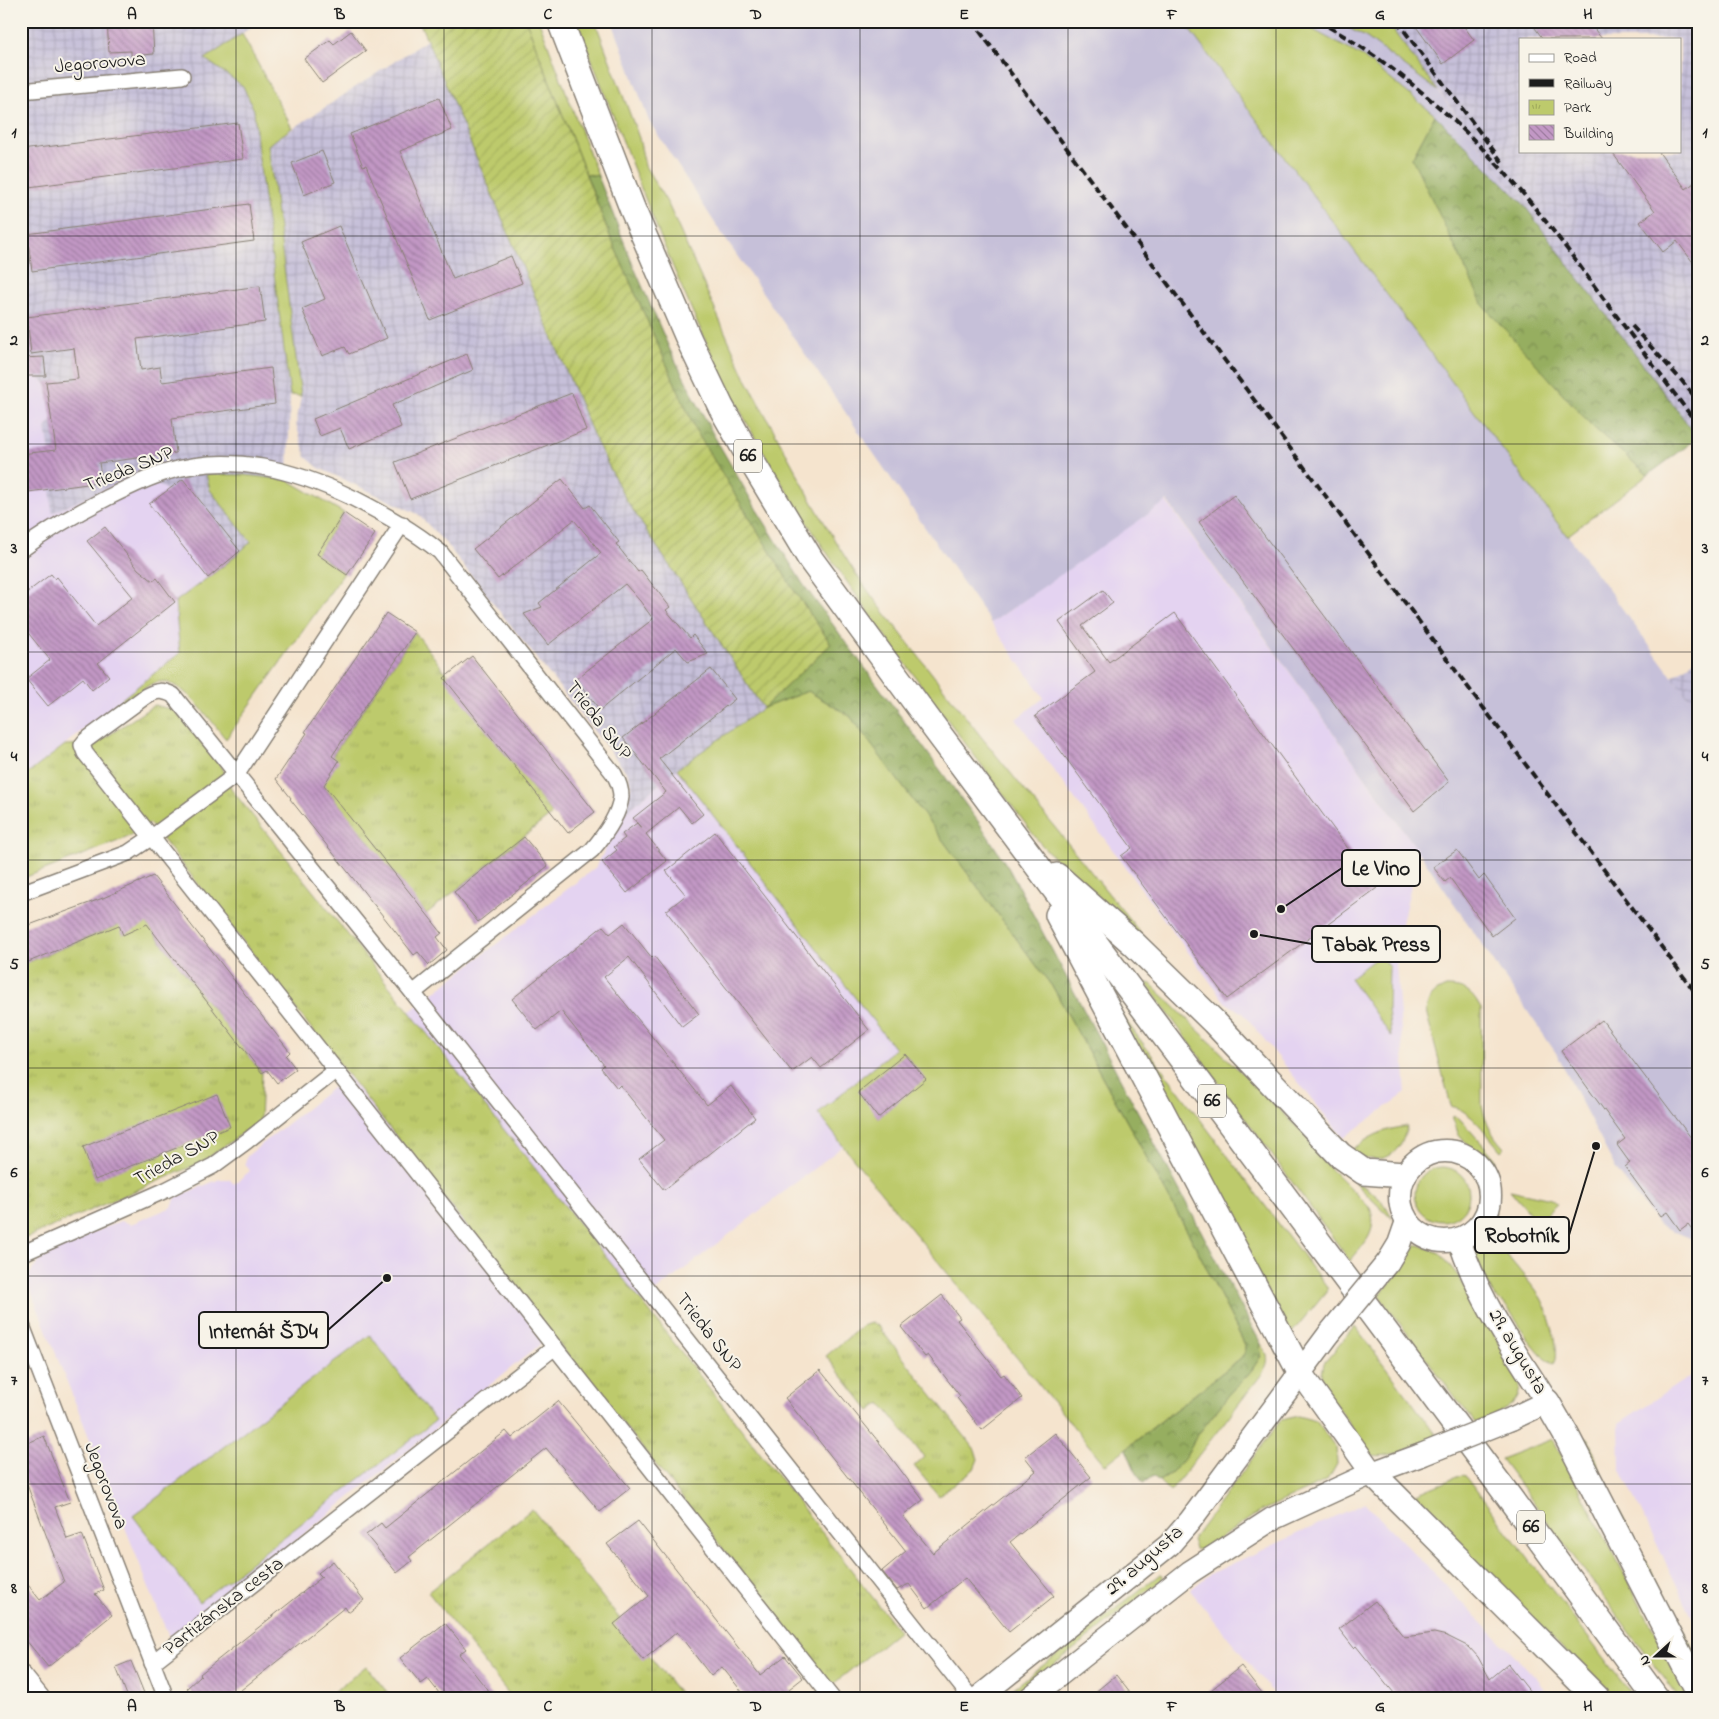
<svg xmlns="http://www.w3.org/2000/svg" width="1719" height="1719" font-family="'Indie Flower',sans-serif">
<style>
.built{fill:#e4d3f1}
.industrial{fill:url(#industrial-grid);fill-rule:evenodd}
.railway{fill:#c6c0d9}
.grass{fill:#bdca6c;stroke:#6c7344}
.forest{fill:url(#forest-crowns);stroke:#59653e}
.park{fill:url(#park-tufts);stroke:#6c7344}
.garden{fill:url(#garden-furrows);stroke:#6c7344}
.building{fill:url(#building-back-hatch)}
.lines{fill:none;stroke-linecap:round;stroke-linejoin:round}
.street-casing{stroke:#888075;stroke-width:18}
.secondary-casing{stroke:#888075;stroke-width:25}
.primary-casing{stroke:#888075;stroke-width:28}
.street{stroke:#fff;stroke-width:15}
.secondary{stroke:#fff;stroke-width:22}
.primary{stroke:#fff;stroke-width:25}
.rail{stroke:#1c1c1c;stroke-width:4;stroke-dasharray:8 4;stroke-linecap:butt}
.secondary-bridge-casing{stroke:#888075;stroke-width:25;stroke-linecap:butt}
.secondary-bridge{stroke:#fff;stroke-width:22}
.grid{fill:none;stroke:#1c1c1c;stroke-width:1;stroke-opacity:0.55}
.labels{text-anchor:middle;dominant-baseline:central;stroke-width:4;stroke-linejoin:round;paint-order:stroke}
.shield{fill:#f7f3e8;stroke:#5e5c59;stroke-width:1}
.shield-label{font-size:19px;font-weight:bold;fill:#1c1c1c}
.street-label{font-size:20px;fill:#1c1c1c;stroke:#f7f3e8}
.leader{fill:none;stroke:#1c1c1c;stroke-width:2}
.callout-dot{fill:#1c1c1c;stroke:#f7f3e8;stroke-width:2}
.callout{fill:#f7f3e8;stroke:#1c1c1c;stroke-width:2}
.callout-label{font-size:21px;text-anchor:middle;font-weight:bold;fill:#1c1c1c}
.neatline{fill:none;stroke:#1c1c1c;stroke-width:2}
.grid-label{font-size:16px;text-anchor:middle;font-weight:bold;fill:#1c1c1c}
</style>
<defs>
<pattern id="industrial-grid" width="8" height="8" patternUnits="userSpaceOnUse" patternTransform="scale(1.25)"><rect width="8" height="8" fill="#c6c0d9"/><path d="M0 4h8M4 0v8" fill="none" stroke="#aaa4ba"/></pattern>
<pattern id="forest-crowns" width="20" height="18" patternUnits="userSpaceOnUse" patternTransform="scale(1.25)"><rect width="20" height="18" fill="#96ae60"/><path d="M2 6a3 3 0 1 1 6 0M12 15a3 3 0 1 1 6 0" fill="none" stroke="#7a8d4e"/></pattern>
<pattern id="park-tufts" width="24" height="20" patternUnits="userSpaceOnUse" patternTransform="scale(1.25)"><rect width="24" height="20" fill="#bdca6c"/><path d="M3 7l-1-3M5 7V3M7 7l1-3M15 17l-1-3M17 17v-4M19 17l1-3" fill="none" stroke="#a2ad5d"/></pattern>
<pattern id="garden-furrows" width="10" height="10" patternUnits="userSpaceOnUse" patternTransform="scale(1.25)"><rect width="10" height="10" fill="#bdca6c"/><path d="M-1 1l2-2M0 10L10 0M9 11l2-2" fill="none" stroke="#a2ad5d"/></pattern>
<pattern id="building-back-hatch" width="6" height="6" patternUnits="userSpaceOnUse" patternTransform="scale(1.25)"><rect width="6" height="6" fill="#c298c5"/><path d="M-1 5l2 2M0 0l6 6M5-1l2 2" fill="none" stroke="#9d7b9f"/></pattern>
</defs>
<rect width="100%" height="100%" fill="#f7f3e8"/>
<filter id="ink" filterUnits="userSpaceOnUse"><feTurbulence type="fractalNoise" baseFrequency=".02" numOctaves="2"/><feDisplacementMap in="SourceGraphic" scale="10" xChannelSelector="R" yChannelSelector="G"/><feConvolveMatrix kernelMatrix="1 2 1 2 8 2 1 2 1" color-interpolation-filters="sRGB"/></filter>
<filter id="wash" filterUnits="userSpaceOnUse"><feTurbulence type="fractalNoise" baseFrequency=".0096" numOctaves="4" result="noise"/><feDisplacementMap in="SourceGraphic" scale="20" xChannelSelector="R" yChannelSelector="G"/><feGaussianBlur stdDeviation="1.12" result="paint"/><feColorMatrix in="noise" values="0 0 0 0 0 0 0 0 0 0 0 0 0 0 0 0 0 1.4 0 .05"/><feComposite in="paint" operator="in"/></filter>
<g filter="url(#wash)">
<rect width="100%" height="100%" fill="#f5e4ce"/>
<g class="built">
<polygon points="34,376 46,383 52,420 46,428 55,485 52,513 138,474 167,490 226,564 176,602 180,653 21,779 21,377"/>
<polygon points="1166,501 1419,852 1395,952 1406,1093 1343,1138 1244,1014 1225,1002 1016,719 1044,698 991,623"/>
<polygon points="677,769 895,1049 818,1113 843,1146 642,1302 409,1012 596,867 624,814"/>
<polygon points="347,1076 552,1335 177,1636 168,1635 26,1279 46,1252 121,1221 131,1224 172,1207 176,1197 220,1179 229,1179 234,1184 250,1171 245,1163 247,1156"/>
<polygon points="1698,1371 1698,1629 1620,1468 1619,1423"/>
<polygon points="1365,1503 1537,1679 1552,1698 1277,1698 1190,1590 1210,1574"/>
</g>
<g class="industrial">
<polygon points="21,21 260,21 205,59 243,86 254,110 258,152 290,395 288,480 244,475 206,474 210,490 251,542 226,564 167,490 138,474 52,513 50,486 55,485 46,428 52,420 46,383 34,376 21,377"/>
<path d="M1386,21H1698V438L1521,201ZM1520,39H1680V151H1520Z"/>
<polygon points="427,40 595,439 625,498 763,708 677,769 624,814 631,786 628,774 447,545 418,514 319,468 306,457 296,424 301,396 268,145"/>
<polygon points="1698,658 1698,712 1672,677"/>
</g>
<g class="railway">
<polygon points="612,21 1183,21 1605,585 1698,712 1698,1248 1690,1238 1659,1225 1617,1171 1556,1053 1419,852 1167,501 991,623 722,234 649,121"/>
<polygon points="1297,21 1336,21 1367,38 1438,91 1521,201 1435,115 1363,57"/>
</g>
<g class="grass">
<polygon points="526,21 539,21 598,176 586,174"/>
<path d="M577,21H595L639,138L645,166L668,204L745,377L813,503L837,544L856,574L874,599L979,734L1169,968L1063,867L1039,842C999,788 959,735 919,682C855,595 792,507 741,412C675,287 628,153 577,21Z"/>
<polygon points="1183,21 1297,21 1363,57 1435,115 1412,158 1592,426 1648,475 1567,536"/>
<polygon points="1336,21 1386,21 1438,91 1367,38"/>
<polygon points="242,34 292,128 268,145 301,396 290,395 258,152 254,110 243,86 205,59"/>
<path d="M206,474L244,475L288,480L344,513L317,554L344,573L226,739C211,722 180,673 154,683C147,685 130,700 123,706L119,707L114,705L180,653L175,602L226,564L251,542L210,490Z"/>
<polygon points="808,691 850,716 1054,989 1197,1249 1245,1345 1245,1352 1242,1357 1105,1465 843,1146 818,1113 895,1049 677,769 763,708"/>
<polygon points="1380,955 1389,967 1388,1009 1391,1036 1350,978"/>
<path d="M1147,983L1151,984L1325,1154L1321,1159L1370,1208C1379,1231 1364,1244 1350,1261L1147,985Z"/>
<path d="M1446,987C1465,987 1472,992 1481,1009L1482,1106C1486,1124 1492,1135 1504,1148L1501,1151C1487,1135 1472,1111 1451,1106L1426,1011C1429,997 1432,993 1446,987Z"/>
<polygon points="1117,1009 1328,1289 1290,1335"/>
<polygon points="1452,1116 1459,1118 1493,1156 1495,1161 1493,1169 1479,1153 1468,1145 1458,1133"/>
<path d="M1407,1126C1400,1159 1379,1167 1349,1152C1370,1136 1381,1130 1407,1126Z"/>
<circle cx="1442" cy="1194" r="27"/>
<path d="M1354,1182C1372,1189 1385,1201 1392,1219Z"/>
<polygon points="1510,1190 1551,1199 1557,1204 1544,1216 1538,1218 1532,1216"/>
<path d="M1491,1226C1500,1253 1525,1274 1541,1298C1548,1311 1551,1324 1555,1338C1556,1346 1558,1357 1554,1364L1541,1355L1530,1342L1508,1308L1494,1296L1475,1257L1476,1245L1482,1234Z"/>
<path d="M1415,1245H1420L1440,1253L1459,1277L1516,1371C1531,1404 1499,1413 1475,1423L1379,1296L1399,1272L1411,1247Z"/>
<path d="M1355,1326L1438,1437C1420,1444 1391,1459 1372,1455L1324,1389L1322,1374L1324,1363Z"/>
<polygon points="370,1335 435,1421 199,1602 133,1516"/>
<path d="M1260,1342C1268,1356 1271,1359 1262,1374L1170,1492L1159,1481L1171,1473L1185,1458L1196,1437L1228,1396L1251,1371L1261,1356Z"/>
<polygon points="1298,1416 1316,1421 1336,1448 1337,1464 1328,1480 1261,1511 1202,1550 1195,1549 1192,1540 1281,1420"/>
<path d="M1581,1437L1588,1438C1592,1443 1600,1474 1604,1483L1698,1658V1665L1584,1449Z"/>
<polygon points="1553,1439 1690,1698 1679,1698 1501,1459"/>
<polygon points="1464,1474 1634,1698 1613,1698 1409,1497"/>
<polygon points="1160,1574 1163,1576 1162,1580 1014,1696 1010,1691"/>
</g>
<g class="forest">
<polygon points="1435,115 1521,201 1698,438 1648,475 1592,426 1483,305 1412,158"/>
<polygon points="586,174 598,176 633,265 670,350 713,434 757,510 803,584 980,824 1009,869 1260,1342 1261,1356 1251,1371 1228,1396 1196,1437 1185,1458 1171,1473 1159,1481 1153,1476 1143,1483 1135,1470 1126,1449 1242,1357 1245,1352 1245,1345 1197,1249 1054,989 850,716 808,691 763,708 831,644 793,589 696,431 611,239"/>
</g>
<g class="park">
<polygon points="415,632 552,814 426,914 318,778"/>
<polygon points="154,705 174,710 222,767 232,790 642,1302 899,1631 832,1685 552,1335 150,823 126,838 21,879 21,779 65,745 96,744"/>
<polygon points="141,916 262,1073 260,1121 202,1162 21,1240 21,965"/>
<polygon points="871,1323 878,1326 974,1448 978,1459 974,1469 939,1496 914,1466 924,1457 881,1403 870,1411 826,1356 862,1326"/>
<polygon points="532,1509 683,1698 512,1698 428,1592"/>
<polygon points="366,1666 392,1698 327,1698"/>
</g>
<polygon class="garden" points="419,21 526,21 611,239 696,431 793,589 831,644 763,708 625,498 595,439"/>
<g id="blocks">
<g class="building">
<polygon points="107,21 152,21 154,54 131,56 131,51 109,52"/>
<polygon points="1412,21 1460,21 1474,40 1443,64"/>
<polygon points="1530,21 1588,21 1602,39 1543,39"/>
<polygon points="351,31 366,51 322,83 304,59 330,40 334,44"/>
<polygon points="439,98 452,130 400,151 453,279 511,256 522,283 430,320 366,165 363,166 350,134"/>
<polygon points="238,123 243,159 21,188 21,150"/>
<polygon points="322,151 335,182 304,195 292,163"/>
<polygon points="1611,151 1658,151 1686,189 1698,180 1698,269 1677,241 1663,252 1640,222 1655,211"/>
<polygon points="249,204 254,241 32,271 27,234"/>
<polygon points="339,226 387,338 349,354 345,347 322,356 302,309 325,299 301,242"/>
<polygon points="260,286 265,322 137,339 141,370 160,367 162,382 271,368 275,404 172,418 176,453 99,463 102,482 21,493 21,454 56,450 46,382 78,379 74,348 31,354 27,317"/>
<polygon points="467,354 473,370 392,405 401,427 349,449 340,428 320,436 313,419"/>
<polygon points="44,357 46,376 21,376 21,358"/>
<polygon points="572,393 586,430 410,499 395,462"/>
<polygon points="183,479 240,551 208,578 149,504"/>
<polygon points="562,479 585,508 590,505 619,542 616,544 638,572 641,570 670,607 666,610 690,638 693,635 708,654 688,662 676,648 600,710 576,679 653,619 640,601 625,584 548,645 524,614 542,607 539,603 601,553 591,540 574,520 498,579 473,549"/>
<polygon points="1234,495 1449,782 1414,811 1199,522"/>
<polygon points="344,513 375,534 347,575 317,554"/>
<polygon points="105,527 138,569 153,581 157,578 175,602 98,663 109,676 92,690 83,678 48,706 26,679 50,660 21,624 21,597 51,574 55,579 57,577 96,626 133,597 87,541"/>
<polygon points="1103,590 1113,603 1082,626 1109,662 1175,613 1377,888 1227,999 1121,856 1132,848 1035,716 1095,672 1059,622"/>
<polygon points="386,613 415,632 332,756 339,761 324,785 442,933 437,937 447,950 429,965 418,952 414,955 290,799 291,798 276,779 307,733 305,732"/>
<polygon points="472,656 595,812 568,833 444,678"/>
<polygon points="711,669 735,699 659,759 703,814 692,823 679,807 646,834 667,861 627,893 602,862 617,850 614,847 625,838 622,834 637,823 642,829 633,818 666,792 623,738"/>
<polygon points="715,832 869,1030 821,1068 812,1057 792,1072 666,911 686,895 666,871"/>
<polygon points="524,837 548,866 478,922 454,892"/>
<polygon points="1457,850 1479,880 1484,875 1515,918 1492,936 1450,878 1445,882 1433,867"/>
<polygon points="153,876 290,1052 286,1056 296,1069 277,1083 267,1070 262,1073 147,924 123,935 119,925 21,965 21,928 103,898"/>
<polygon points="624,923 652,958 654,956 699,1014 682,1027 629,957 604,977 707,1105 731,1086 755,1118 664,1190 639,1159 664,1140 620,1085 617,1088 601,1068 604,1065 561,1011 537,1030 512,999 603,926 610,934"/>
<polygon points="1602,1020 1698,1147 1698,1237 1688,1224 1680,1230 1667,1212 1661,1216 1647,1197 1625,1167 1630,1163 1617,1145 1625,1139 1561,1051"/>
<polygon points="905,1054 926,1079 878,1118 858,1092"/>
<polygon points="217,1094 230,1127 95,1180 83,1147"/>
<polygon points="942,1295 960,1318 957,1320 1001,1376 1004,1374 1022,1398 982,1430 957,1398 960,1396 928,1355 925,1357 901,1327"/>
<polygon points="820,1370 887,1452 923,1500 903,1516 933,1553 1036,1471 1025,1457 1055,1433 1091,1477 1010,1542 1054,1596 1009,1632 965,1578 927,1608 909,1584 897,1590 882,1571 906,1551 785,1398"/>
<polygon points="558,1401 630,1488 600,1512 546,1448 409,1557 412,1561 397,1573 366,1535 381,1523 385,1528 506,1431 512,1438"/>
<polygon points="44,1436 70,1502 55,1507 67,1539 82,1534 104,1590 95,1594 112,1615 48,1667 21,1634 21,1576 40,1600 64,1582 21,1469 21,1446"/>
<polygon points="638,1521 760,1675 785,1656 803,1678 789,1689 796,1698 747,1698 722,1667 711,1676 677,1632 643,1660 614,1624 649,1596 607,1544"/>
<polygon points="333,1561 364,1600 348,1612 345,1607 231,1698 196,1698 187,1688 201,1675 200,1674 322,1577 318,1573"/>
<polygon points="1375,1601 1404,1637 1434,1633 1447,1636 1469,1647 1478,1657 1490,1679 1508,1664 1535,1698 1398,1698 1356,1646 1354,1648 1339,1629"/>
<polygon points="445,1623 466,1649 459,1654 494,1698 443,1698 428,1679 421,1684 400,1658"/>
<polygon points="131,1661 146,1698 128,1698 116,1667"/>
<polygon points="1241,1666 1266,1698 1201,1698"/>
<polygon points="1116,1675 1134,1698 1088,1698"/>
</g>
</g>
</g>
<g filter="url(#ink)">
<use href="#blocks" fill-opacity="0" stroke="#888075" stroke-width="1"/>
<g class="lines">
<g class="street-casing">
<g id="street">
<polyline points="21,91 182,76"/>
<path d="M21,550C48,530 75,514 105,499C125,489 146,478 167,472C231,452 295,470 353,498C384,514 413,530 440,552L614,774C618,781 621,788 621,797C619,815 603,837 592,850L413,993"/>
<polyline points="21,893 128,853 152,837 237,774 402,524"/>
<polyline points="21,1254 166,1190 213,1166 247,1141 335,1071"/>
<polyline points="21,1323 166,1698"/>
<polyline points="152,1663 555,1347"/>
<path d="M832,1698L85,753L82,745L86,740L146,696C157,690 162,690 173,695L413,993L971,1698"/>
</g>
</g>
<g class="secondary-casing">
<g id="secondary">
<circle cx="1445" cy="1196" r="45"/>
<path d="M1459,1239C1478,1299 1514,1350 1547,1402L1511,1419"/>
<polyline points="1388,1262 1399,1244 1407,1221"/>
<polyline points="1300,1372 1372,1473"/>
<polyline points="21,1677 38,1698"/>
<polyline points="978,1698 1169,1545 1190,1521 1329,1334"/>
<polyline points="1030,1698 1190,1572 1272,1519 1372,1473 1421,1455"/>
</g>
</g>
<g class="primary-casing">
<g id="primary">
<polyline points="560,21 632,208 689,340 721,407 755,467 811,560 927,718 1506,1493 1656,1698"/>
<polyline points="1057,876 1134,944 1214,1022 1340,1155 1364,1172 1404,1175"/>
<polyline points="1058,915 1300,1372"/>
<polyline points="1547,1402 1565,1433 1698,1691"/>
<polyline points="1372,1473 1597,1698"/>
</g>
</g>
<use href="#street" class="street"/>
<use href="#secondary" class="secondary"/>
<use href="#primary" class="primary"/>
<g class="rail">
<polyline points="972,21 1698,996"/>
<path d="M1318,21C1403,67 1479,138 1539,213C1561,240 1582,269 1603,298C1635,340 1666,383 1698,425"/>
<polyline points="1397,21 1502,162"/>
<polyline points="1632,326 1682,381 1698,401"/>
</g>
<g class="secondary-bridge-casing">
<g id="secondary-bridge">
<polyline points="1329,1334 1388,1262"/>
<polyline points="1421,1455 1511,1419"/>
</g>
</g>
<use href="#secondary-bridge" class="secondary-bridge"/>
</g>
</g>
<path class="grid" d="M236,21V1698M444,21V1698M652,21V1698M860,21V1698M1068,21V1698M1276,21V1698M1484,21V1698M21,236H1698M21,444H1698M21,652H1698M21,860H1698M21,1068H1698M21,1276H1698M21,1484H1698"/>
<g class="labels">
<g class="shield">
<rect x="734" y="439.5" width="28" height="33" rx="4"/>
<rect x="1198" y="1084.5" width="28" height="33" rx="4"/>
<rect x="1517" y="1510.5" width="28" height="33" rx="4"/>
</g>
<g class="shield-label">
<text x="748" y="456">66</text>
<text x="1212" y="1101">66</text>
<text x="1531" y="1527">66</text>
</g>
<g class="street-label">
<text transform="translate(100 64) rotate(-5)">Jegorovova</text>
<text transform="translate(129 470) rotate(-22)">Trieda SNP</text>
<text transform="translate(598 721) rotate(52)">Trieda SNP</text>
<text transform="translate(177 1159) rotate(-29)">Trieda SNP</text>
<text transform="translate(708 1333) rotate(52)">Trieda SNP</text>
<text transform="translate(1517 1352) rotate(59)">29. augusta</text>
<text transform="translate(105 1486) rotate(69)">Jegorovova</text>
<text transform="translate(1145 1561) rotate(-41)">29. augusta</text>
<text transform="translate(224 1607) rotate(-38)">Partizánska cesta</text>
</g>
</g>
<path class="leader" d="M1281 909L1342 868M1254 934L1312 944M1596 1146L1569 1235M387 1278L328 1330"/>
<g class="callout-dot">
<circle cx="1281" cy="909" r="5"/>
<circle cx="1254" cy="934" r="5"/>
<circle cx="1596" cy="1146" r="5"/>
<circle cx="387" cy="1278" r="5"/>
</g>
<g class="callout">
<rect x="1342" y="850" width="78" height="36" rx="5"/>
<rect x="1312" y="926" width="128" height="36" rx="5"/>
<rect x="1475" y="1217" width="94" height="36" rx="5"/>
<rect x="199" y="1312" width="129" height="36" rx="5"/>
</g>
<g class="callout-label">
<text x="1381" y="875">Le Vino</text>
<text x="1376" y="951">Tabak Press</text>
<text x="1522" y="1242">Robotník</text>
<text x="263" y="1338">Internát ŠD4</text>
</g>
<rect width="1719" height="1719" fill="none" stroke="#f7f3e8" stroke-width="55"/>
<rect x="1519" y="38" width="162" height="115" fill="#f7f3e8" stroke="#9f9d96"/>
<rect x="1529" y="54" width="25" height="8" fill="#ffffff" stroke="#9f9d96"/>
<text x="1564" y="62" font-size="15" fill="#1c1c1c">Road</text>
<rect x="1529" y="79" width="25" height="8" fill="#1c1c1c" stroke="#9f9d96"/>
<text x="1564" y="88" font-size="15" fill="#1c1c1c">Railway</text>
<rect x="1529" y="100" width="25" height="15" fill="url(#park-tufts)" stroke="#9f9d96"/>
<text x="1564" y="112" font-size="15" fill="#1c1c1c">Park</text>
<rect x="1529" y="125" width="25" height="15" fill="url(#building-back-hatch)" stroke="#9f9d96"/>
<text x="1564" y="138" font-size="15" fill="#1c1c1c">Building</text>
<g transform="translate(1656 1656) rotate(249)" stroke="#f7f3e8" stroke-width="4" paint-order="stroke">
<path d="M0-4L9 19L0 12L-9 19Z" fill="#1c1c1c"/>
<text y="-8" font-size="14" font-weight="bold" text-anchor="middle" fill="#1c1c1c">N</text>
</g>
<rect x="28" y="28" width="1664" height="1664" class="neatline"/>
<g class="grid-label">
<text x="132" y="19">A</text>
<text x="340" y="19">B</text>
<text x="548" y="19">C</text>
<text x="756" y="19">D</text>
<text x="964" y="19">E</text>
<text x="1172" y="19">F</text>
<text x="1380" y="19">G</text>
<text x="1588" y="19">H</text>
<text x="14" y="137">1</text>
<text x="1705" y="137">1</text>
<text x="14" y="345">2</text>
<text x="1705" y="345">2</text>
<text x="14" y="553">3</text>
<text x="1705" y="553">3</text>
<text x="14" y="761">4</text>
<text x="1705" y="761">4</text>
<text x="14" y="969">5</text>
<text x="1705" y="969">5</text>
<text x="14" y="1177">6</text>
<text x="1705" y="1177">6</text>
<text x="14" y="1385">7</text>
<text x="1705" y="1385">7</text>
<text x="14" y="1593">8</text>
<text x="1705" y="1593">8</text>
<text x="132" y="1711">A</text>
<text x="340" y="1711">B</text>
<text x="548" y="1711">C</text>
<text x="756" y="1711">D</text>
<text x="964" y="1711">E</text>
<text x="1172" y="1711">F</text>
<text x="1380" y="1711">G</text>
<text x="1588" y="1711">H</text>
</g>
</svg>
